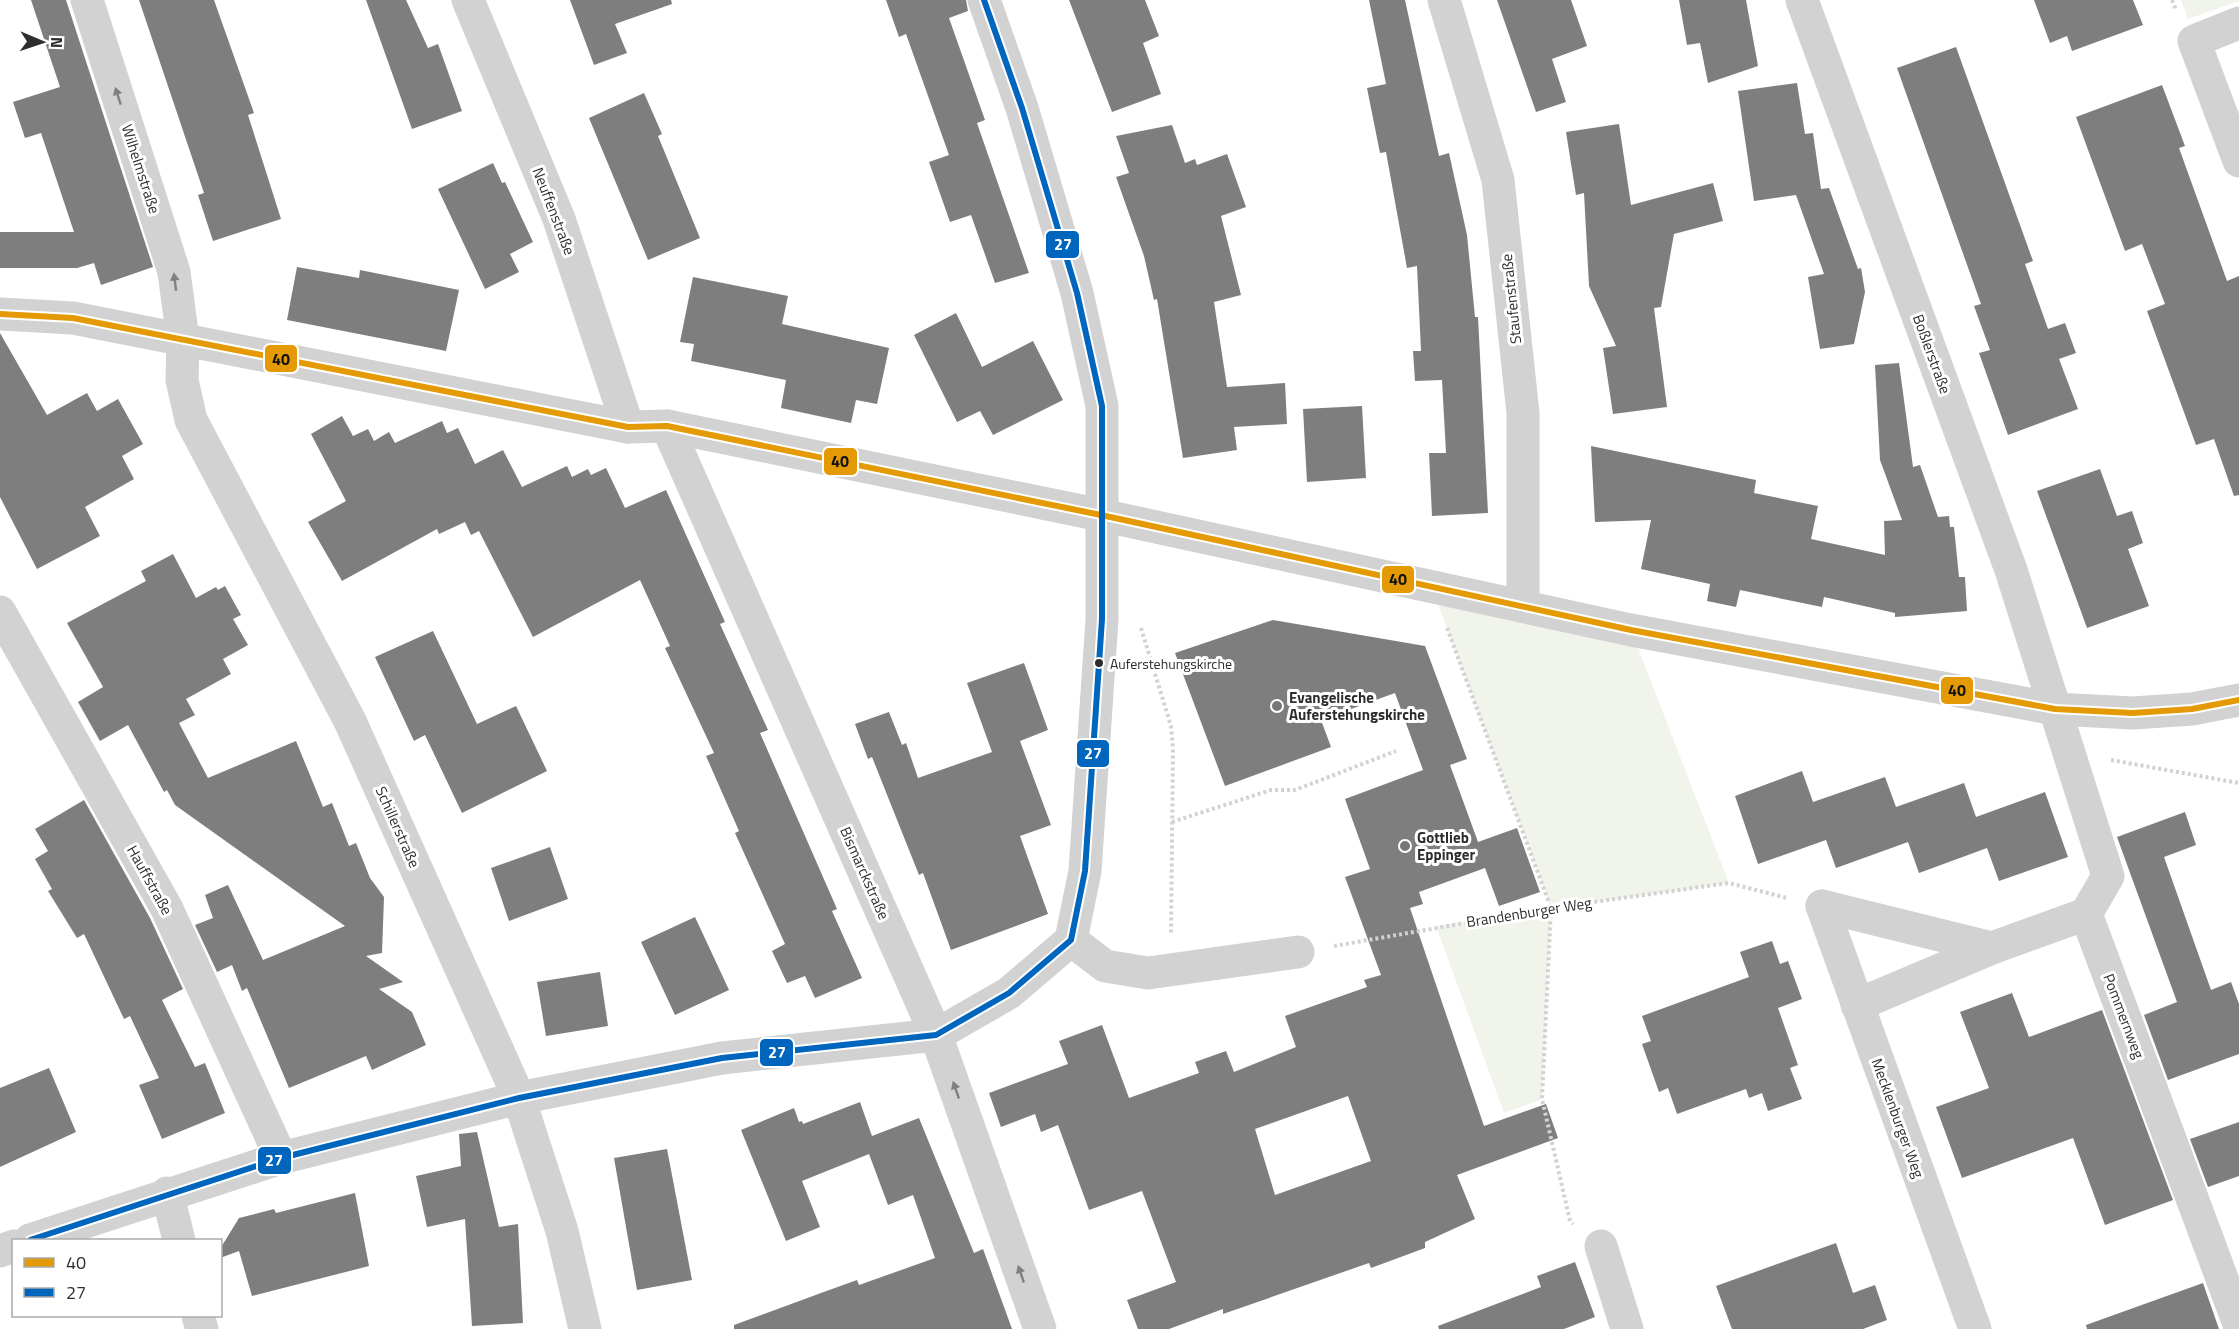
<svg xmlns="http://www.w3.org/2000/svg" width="2239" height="1329" font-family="'Titillium Web',sans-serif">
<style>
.green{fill:#f0f4ea}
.building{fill:#7e7e7e;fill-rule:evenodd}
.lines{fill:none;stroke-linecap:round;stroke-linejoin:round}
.path{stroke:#d2d2d2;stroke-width:4;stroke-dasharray:3 3;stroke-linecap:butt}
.minor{stroke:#d2d2d2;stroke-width:33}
.bus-1-casing{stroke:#fff;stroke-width:10}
.bus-2-casing{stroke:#fff;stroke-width:10}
.bus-1{stroke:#e39a04;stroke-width:6}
.bus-2{stroke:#0065bd;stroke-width:6}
.oneway{fill:#808080}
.bus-dot{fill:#2d2d2d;stroke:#fff;stroke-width:2}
.poi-dot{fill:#767676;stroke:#fff;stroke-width:2}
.labels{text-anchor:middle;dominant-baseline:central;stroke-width:6;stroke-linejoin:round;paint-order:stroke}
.bus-label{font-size:14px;fill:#2d2d2d;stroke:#fff;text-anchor:start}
.street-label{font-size:15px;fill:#2d2d2d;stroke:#fff}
.poi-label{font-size:15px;font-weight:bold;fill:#2d2d2d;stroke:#fff;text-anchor:start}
.line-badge{stroke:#fff;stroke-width:2}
.badge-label{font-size:16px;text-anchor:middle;font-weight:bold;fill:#fff}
.pale-badge-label{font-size:16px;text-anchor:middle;font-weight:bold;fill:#111}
</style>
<rect width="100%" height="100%" fill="#fff"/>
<g class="green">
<polygon points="2181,0 2239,0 2239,1 2188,19"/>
<polygon points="1432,588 1631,630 1729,883 1551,908 1542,1099 1504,1113 1436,926 1551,907"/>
</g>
<g class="building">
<polygon points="31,0 66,0 153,267 101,285 94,263 77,268 0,268 0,232 74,232 41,133 25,138 13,102 60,87"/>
<polygon points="139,0 214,0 254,113 248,115 281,219 213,241 198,195 204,193"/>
<polygon points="366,0 406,0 428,48 438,44 462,111 412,129"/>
<polygon points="570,0 671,0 672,4 615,24 627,53 594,65"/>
<polygon points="886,0 966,0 968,11 949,18 985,120 977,123 1029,273 995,283 971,215 950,222 929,162 949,155 906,34 899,37"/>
<polygon points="1069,0 1145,0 1159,36 1143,43 1161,94 1112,112"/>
<polygon points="1369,0 1405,0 1439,156 1449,153 1467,235 1475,317 1478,317 1488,513 1432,516 1429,453 1446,453 1442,380 1415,381 1413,351 1421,351 1417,266 1407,268 1386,152 1380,153 1367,88 1386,84"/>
<polygon points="1497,0 1571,0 1587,46 1552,59 1566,102 1536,112"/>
<polygon points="1679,0 1746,0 1758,66 1708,83 1700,43 1687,45"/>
<polygon points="2034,0 2133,0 2143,25 2072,51 2067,36 2050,43"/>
<polygon points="1956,47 2033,261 2025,264 2048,329 2065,323 2076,353 2059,359 2078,409 2008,435 1979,353 1990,350 1974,306 1981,304 1897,68"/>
<polygon points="1797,83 1805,134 1813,133 1821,189 1829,188 1858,269 1861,268 1865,292 1854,344 1820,349 1808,277 1824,274 1796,195 1754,201 1738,91"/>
<polygon points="2162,85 2185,146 2179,148 2227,281 2239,276 2239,495 2234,496 2214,439 2196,445 2147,311 2165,304 2142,244 2125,251 2076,117"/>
<polygon points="644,93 662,134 658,136 700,238 648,260 589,118"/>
<polygon points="1619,124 1631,205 1713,183 1723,221 1674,234 1661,307 1654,308 1667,407 1613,414 1603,348 1616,346 1589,286 1584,193 1576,195 1566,132"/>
<polygon points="1172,125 1185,163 1195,159 1197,165 1227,154 1246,207 1221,216 1241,295 1214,302 1227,387 1285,383 1287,424 1234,427 1237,450 1183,458 1157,299 1154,300 1144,256 1116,177 1129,173 1116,136"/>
<polygon points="493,163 502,183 505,182 533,242 510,254 519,272 485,289 438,189"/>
<polygon points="297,267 359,278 360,270 459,290 446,351 287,320"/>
<polygon points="693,277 788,296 782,324 889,348 877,404 856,400 851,423 781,408 786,380 691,361 694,344 680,342"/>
<polygon points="956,313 982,367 1033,341 1063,400 993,435 980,411 957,422 914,335"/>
<polygon points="0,333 47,415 87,393 97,411 118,399 143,444 122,456 134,479 85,507 100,536 37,569 0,497"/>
<polygon points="1899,363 1913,467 1920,465 1938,517 1949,516 1950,527 1954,527 1959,577 1965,577 1967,611 1895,617 1895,613 1824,597 1822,607 1740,590 1736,607 1707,601 1710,584 1641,569 1651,520 1595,522 1591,446 1756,480 1754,493 1818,506 1811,539 1885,555 1884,521 1902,520 1880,460 1875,365"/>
<polygon points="1362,406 1366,478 1307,482 1303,409"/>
<polygon points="342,416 353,436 368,429 374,441 389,432 395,443 442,421 447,433 458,428 475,464 503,450 522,487 567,466 572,477 588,469 591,475 606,468 625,508 666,490 725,622 720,624 768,730 760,733 837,909 832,911 862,978 815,998 805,976 787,983 772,951 785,944 735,833 739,831 706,756 714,753 665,648 670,646 640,580 533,637 479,531 471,535 465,522 439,534 437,529 342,581 308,522 346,501 311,434"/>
<polygon points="2100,469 2117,516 2132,511 2143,543 2128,549 2149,606 2087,628 2037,491"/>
<polygon points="173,554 196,598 216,587 218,590 225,586 241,615 233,619 248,645 223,659 231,674 186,699 195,715 179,723 208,778 296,741 323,807 332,803 349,846 356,843 370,878 384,897 382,953 366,956 403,982 379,989 412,1012 426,1045 372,1070 366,1056 289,1088 247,988 242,991 232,965 217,972 195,925 213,918 205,895 228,885 263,960 345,926 175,805 167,790 164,792 128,725 100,741 78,702 103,687 67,623 146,581 141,571"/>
<path d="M1273,620L1425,646L1467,759L1450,765L1478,842L1517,828L1540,892L1499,906L1485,868L1419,892L1423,904L1410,908L1484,1126L1546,1104L1558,1138L1457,1175L1475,1219L1425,1242V1248L1371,1268L1369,1263L1223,1314V1309L1169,1329H1138L1127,1300L1176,1282L1142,1191L1089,1210L1058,1125L1041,1132L1035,1114L1001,1127L989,1093L1068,1064L1059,1041L1102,1025L1129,1098L1199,1073L1195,1062L1226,1051L1234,1072L1296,1047L1285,1016L1367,987L1364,980L1381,975L1345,877L1370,869L1345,799L1423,770L1395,693L1321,720L1331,747L1225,786L1175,653ZM1348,1096L1371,1161L1275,1195L1255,1129Z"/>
<polygon points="433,631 477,724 516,706 547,771 462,813 425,735 414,741 375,657"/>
<polygon points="1024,663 1048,730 1020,741 1051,825 1020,836 1048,914 951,950 923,873 919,875 872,757 868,759 855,724 889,712 902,745 906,743 918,778 992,752 967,683"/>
<polygon points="1802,771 1813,802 1885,777 1896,807 1964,783 1976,817 2045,792 2068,857 1999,881 1987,848 1919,873 1908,842 1836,868 1826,840 1758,864 1735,796"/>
<polygon points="84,800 150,918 183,989 162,1000 195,1067 205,1063 225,1113 162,1139 139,1085 159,1078 130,1016 124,1019 84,934 77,938 48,891 52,889 35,859 48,851 35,829"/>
<polygon points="2185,812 2196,845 2164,857 2211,990 2231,982 2239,1004 2239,1054 2168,1080 2144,1015 2177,1002 2117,837"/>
<polygon points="550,847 568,899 509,921 491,868"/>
<polygon points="695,917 729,990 675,1015 641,942"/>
<polygon points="1772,941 1780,964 1788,961 1802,999 1778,1008 1798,1065 1790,1068 1802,1099 1768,1111 1762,1093 1749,1098 1746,1089 1677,1114 1668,1088 1659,1092 1642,1044 1651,1041 1642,1016 1749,977 1740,952"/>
<polygon points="600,972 608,1026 546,1036 537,982"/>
<polygon points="2012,993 2029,1037 2102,1010 2173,1200 2105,1225 2073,1138 1962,1178 1936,1107 1989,1088 1960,1012"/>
<polygon points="49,1068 76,1132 0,1167 0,1088"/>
<polygon points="860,1102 872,1136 919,1118 974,1253 983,1249 1012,1329 734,1329 734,1325 821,1293 857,1280 859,1285 935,1258 913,1195 888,1205 869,1154 802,1181 820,1227 786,1241 741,1130 794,1108 799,1122 802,1121 803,1124"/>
<polygon points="2239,1122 2239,1176 2208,1187 2190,1139"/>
<polygon points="477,1132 499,1227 518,1224 523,1323 472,1326 465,1219 427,1227 416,1176 461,1166 459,1134"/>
<polygon points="667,1149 692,1280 637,1290 614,1158"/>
<polygon points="355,1193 369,1266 252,1296 239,1251 220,1258 220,1249 239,1218 274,1209 276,1213"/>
<polygon points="1836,1243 1853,1293 1875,1285 1887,1320 1863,1329 1732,1329 1716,1286"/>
<polygon points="1575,1262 1595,1317 1564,1329 1439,1329 1438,1326 1541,1287 1537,1276"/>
<polygon points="2203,1283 2219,1329 2087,1329 2086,1325"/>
</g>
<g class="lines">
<g class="path">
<polyline points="2172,0 2176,10"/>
<polyline points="1141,628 1171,726 1173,749 1171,934"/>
<polyline points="1447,628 1551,908 1542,1099 1570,1221 1573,1224"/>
<polyline points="2111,760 2239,783"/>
<polyline points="1172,822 1271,790 1295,790 1396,751"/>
<polyline points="1334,946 1551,908 1729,883 1787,898"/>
</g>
<g class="minor">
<polyline points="87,0 174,272 183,340 182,380 191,420 350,721 519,1098 562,1231 585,1329"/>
<polyline points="468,0 559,219 628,427"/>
<polyline points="1444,0 1498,180 1523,413 1523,606"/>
<polyline points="1802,0 2011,570 2108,876 2086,914 2239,1324"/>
<polyline points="2239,23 2194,41 2239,161"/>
<polyline points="0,314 73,318 628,427 667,426 1101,515 1631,630 2055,709 2133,713 2192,709 2239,700"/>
<polyline points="667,426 936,1035 1040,1329"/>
<polyline points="0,612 167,909 281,1158"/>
<polyline points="1822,906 1975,1329"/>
<polyline points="1822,906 1992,948 2086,914"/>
<polyline points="1071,940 1105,966 1148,973 1298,952"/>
<polyline points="1857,1005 1992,948"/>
<polyline points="167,1193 179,1240"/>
<polyline points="30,1240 281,1158 519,1098 722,1058 936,1035 1009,993 1071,940 1085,871 1102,619 1102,406 1077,293 1022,108 984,0"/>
<polyline points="1601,1246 1627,1329"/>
<polyline points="0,1251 14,1246"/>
<polyline points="198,1316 202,1329"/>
</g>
<g class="bus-1-casing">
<polyline id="bus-1" points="0,314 73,318 628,427 667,426 1101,515 1631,630 2055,709 2133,713 2192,709 2239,700"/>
</g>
<g class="bus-2-casing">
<polyline id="bus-2" points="30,1240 281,1158 519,1098 722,1058 936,1035 1009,993 1071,940 1085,871 1102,619 1102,406 1077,293 1022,108 984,0"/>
</g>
<use href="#bus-1" class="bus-1"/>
<use href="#bus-2" class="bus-2"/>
</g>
<defs><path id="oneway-solid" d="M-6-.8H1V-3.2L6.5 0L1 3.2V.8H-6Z" transform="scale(1.5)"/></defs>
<g class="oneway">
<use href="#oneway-solid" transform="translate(118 96) rotate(-108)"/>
<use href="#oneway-solid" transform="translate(175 282) rotate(-97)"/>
<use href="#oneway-solid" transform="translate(956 1090) rotate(-109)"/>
<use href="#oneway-solid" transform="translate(1021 1274) rotate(-109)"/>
</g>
<circle class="bus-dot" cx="1099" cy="663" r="5"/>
<g class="poi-dot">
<circle cx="1277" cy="706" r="6"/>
<circle cx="1405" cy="846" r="6"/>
</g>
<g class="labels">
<g class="bus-label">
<text x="1110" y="663">Auferstehungskirche</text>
</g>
<g class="street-label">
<text transform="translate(141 169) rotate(72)">Wilhelmstraße</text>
<text transform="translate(554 211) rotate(69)">Neuffenstraße</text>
<text transform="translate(1511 299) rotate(-96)">Staufenstraße</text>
<text transform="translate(1932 354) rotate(70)">Boßlerstraße</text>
<text transform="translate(398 827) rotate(66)">Schillerstraße</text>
<text transform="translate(865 873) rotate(66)">Bismarckstraße</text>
<text transform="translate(150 880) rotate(61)">Hauffstraße</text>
<text transform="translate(1529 912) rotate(-9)">Brandenburger Weg</text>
<text transform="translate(2124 1016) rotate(69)">Pommernweg</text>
<text transform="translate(1898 1118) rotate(70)">Mecklenburger Weg</text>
</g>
<g class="poi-label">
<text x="1289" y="697">Evangelische<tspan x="1289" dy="17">Auferstehungskirche</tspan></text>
<text x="1417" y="837">Gottlieb<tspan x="1417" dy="17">Eppinger</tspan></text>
</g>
</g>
<g class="line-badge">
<rect x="1045" y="230" width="35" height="29" rx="6" fill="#0065bd"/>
<rect x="264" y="344" width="34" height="29" rx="6" fill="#e39a04"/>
<rect x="823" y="447" width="35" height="29" rx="6" fill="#e39a04"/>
<rect x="1381" y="565" width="34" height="29" rx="6" fill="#e39a04"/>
<rect x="1940" y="676" width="34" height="29" rx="6" fill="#e39a04"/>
<rect x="1076" y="739" width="34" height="29" rx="6" fill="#0065bd"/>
<rect x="759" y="1038" width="35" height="29" rx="6" fill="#0065bd"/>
<rect x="257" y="1146" width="35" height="29" rx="6" fill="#0065bd"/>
</g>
<g class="badge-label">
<text x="1063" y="250">27</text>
<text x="1093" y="759">27</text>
<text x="777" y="1058">27</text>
<text x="274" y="1166">27</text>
</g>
<g class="pale-badge-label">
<text x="281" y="365">40</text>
<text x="840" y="467">40</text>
<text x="1398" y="585">40</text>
<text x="1957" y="696">40</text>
</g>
<rect x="12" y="1239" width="210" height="78" fill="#ffffff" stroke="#ababab" stroke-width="1.5"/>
<rect x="24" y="1258" width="30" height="9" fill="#e39a04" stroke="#ababab" stroke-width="1.5"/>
<text x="66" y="1269" font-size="18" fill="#2d2d2d">40</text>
<rect x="24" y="1288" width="30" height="9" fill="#0065bd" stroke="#ababab" stroke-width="1.5"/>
<text x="66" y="1299" font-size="18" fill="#2d2d2d">27</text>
<g transform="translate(42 42) rotate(92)" stroke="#ffffff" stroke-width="4.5" paint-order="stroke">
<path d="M0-4.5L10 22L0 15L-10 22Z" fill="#2d2d2d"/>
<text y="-9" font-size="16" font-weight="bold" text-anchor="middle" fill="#2d2d2d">N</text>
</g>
</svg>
